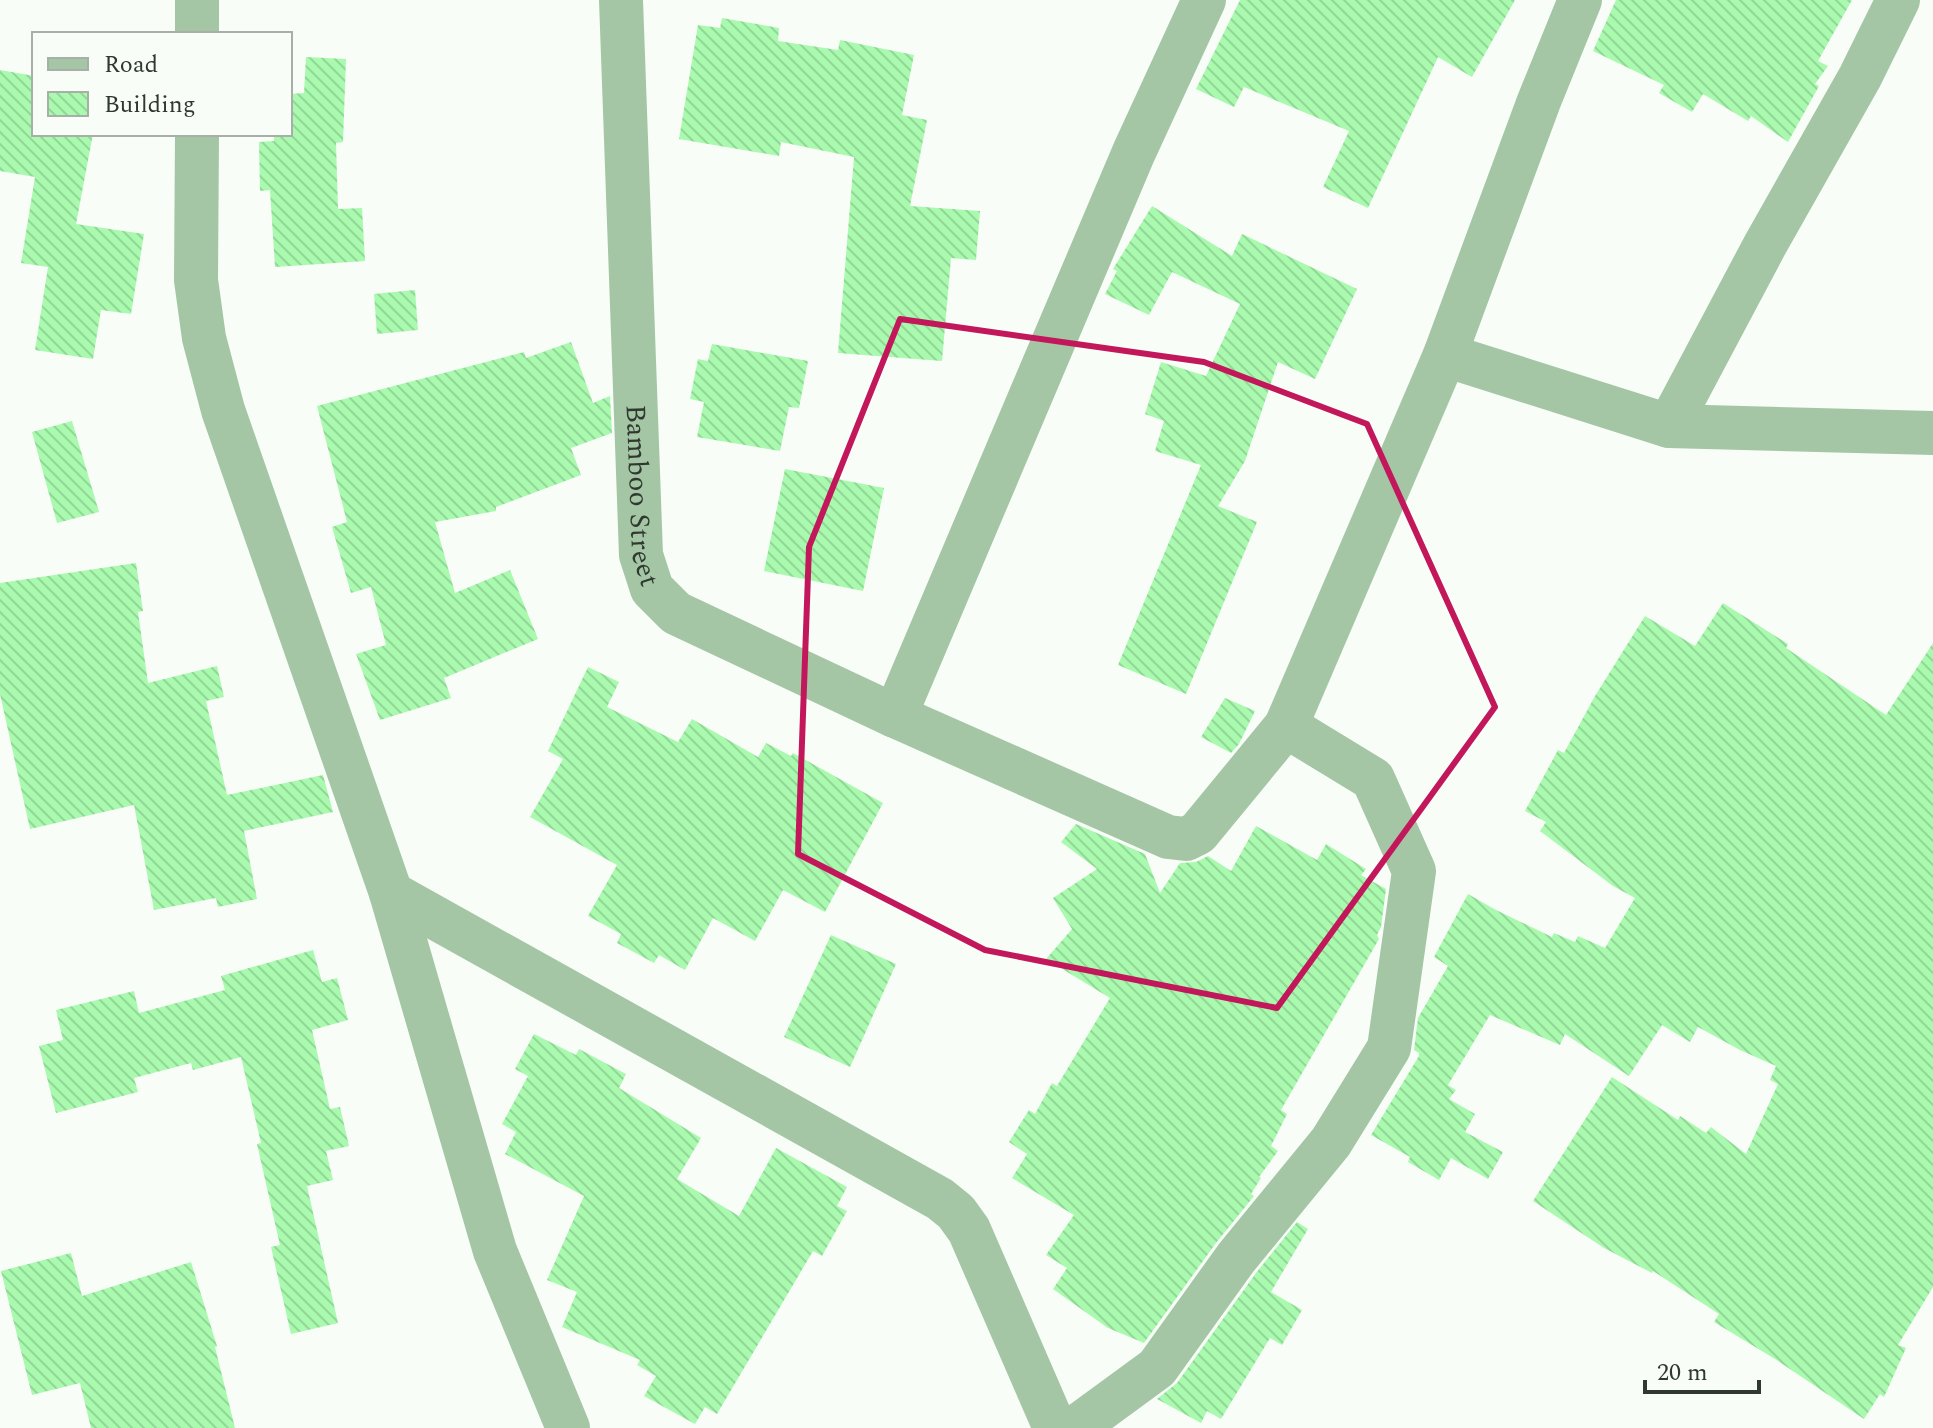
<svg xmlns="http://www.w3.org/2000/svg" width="1933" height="1428" font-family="Spectral,serif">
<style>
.building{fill:url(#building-back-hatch)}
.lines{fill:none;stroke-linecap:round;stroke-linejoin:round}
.minor{stroke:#a4c6a5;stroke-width:44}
.marked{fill:none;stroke:#c2185b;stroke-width:6;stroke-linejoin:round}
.labels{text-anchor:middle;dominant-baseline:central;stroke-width:6;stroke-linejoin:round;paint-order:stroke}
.street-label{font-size:28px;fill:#2f392f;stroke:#f8fdf8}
</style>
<defs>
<pattern id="building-back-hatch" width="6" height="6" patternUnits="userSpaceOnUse" patternTransform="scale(2)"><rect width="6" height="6" fill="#a9faaf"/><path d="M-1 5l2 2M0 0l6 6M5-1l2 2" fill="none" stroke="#92d797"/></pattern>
</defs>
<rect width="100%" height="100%" fill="#f8fdf8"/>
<g class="building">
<polygon points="1240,0 1515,0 1472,77 1438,57 1368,208 1323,187 1349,131 1244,87 1234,107 1196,89"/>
<polygon points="1616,0 1852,0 1818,61 1828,66 1815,84 1819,86 1788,142 1751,116 1748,121 1703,94 1692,112 1659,93 1664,85 1593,51"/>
<polygon points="722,18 779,28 778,41 838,50 840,40 914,55 902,115 927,120 910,206 980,211 976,260 951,258 942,361 838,353 854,157 781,142 779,156 679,139 698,25 720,28"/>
<polygon points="306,57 346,59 343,142 336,143 338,209 362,208 365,261 275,267 270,190 260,191 259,142 274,141 274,134 290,134 291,94 304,93"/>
<polygon points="0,70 34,76 34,134 93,134 76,224 144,234 131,314 101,310 93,359 35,350 48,267 21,263 35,177 0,171"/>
<polygon points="1152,206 1232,256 1242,234 1357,289 1315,379 1278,362 1245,461 1218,506 1257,522 1186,694 1118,665 1201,465 1155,451 1164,421 1145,414 1161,362 1206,376 1240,304 1172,272 1149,315 1105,294 1117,271 1113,269"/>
<polygon points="415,290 418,330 377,334 374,294"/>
<polygon points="571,342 593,403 610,396 612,433 571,448 581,475 496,507 496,511 435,522 455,593 510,570 538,639 444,678 451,698 380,720 356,654 386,645 371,587 351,593 332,527 347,522 317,406 524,352 526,358"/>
<polygon points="712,344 808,361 799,408 789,407 780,451 697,437 704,402 690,399 698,359 708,361"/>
<polygon points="72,421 99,512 57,523 32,432"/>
<polygon points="785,469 884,488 863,591 764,571"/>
<polygon points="136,563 143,611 138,612 148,683 217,666 224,697 206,701 227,795 323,775 333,812 244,831 257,899 218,907 216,898 154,910 134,805 30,829 0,694 0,583"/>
<polygon points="1723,603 1788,644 1786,648 1886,715 1933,643 1933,1287 1898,1345 1906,1348 1884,1397 1880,1394 1864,1419 1775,1359 1714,1322 1719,1314 1653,1271 1652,1273 1604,1248 1533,1201 1612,1077 1678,1120 1680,1116 1706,1133 1711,1127 1746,1154 1778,1084 1770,1080 1776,1066 1740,1050 1698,1027 1690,1042 1662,1025 1629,1076 1565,1034 1560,1045 1490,1015 1448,1085 1456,1090 1449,1099 1475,1114 1465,1132 1503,1152 1488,1179 1451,1158 1439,1180 1408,1162 1410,1157 1371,1135 1419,1056 1419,1053 1414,1050 1418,1018 1448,966 1434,957 1468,894 1496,910 1552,937 1554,933 1575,942 1578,936 1605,948 1635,898 1613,886 1540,831 1546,822 1525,811 1558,750 1564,753 1595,696 1645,616 1695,646"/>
<polygon points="588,667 619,682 607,707 678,742 692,719 758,757 766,743 791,756 793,753 883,803 825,912 783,890 755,941 713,918 685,970 659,955 654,963 617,943 621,934 588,916 617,865 530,817 563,759 548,751"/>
<polygon points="1225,698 1255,711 1239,744 1231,753 1201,737"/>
<polygon points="1076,824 1145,854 1160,893 1180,863 1196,862 1208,856 1231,871 1256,826 1317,860 1326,844 1366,869 1361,875 1386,889 1381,927 1377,935 1379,939 1281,1110 1287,1114 1271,1146 1278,1151 1259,1177 1261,1178 1251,1194 1254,1196 1216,1243 1144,1343 1108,1328 1053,1289 1067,1268 1046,1255 1074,1215 1012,1178 1027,1154 1009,1142 1029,1110 1035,1114 1052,1083 1057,1086 1110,998 1046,959 1072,929 1053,898 1097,869 1061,842"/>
<polygon points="831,935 896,964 850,1067 784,1037"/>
<polygon points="313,950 322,982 337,978 348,1020 312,1030 330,1109 340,1107 349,1146 326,1151 333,1180 307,1186 338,1323 291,1334 271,1247 280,1245 257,1144 261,1143 241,1057 193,1070 191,1063 134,1078 138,1092 56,1113 39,1046 63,1040 56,1010 134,991 139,1013 225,990 221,976"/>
<polygon points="534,1034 576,1055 579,1049 626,1074 619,1088 701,1138 677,1179 739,1216 776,1148 847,1187 837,1206 847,1211 822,1256 813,1251 717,1414 705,1407 695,1424 644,1396 656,1376 637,1365 640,1360 562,1327 577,1292 547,1280 584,1196 505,1154 516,1132 502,1124 528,1076 515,1069"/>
<polygon points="1297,1222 1308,1229 1271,1292 1302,1310 1282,1345 1270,1338 1221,1419 1207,1411 1201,1423 1157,1399 1177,1383 1256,1273"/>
<polygon points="71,1253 82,1296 191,1262 217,1346 215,1347 235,1428 91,1428 80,1383 32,1395 1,1271"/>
</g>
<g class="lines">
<g class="minor">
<path id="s1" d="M621,0L641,555L652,589L676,613L895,716L1168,837L1186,839L1198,833L1286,726L1445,355L1539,101L1580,0"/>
<polyline points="197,34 197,0"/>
<polyline points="197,134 196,280 204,338 223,410 391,893 495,1251 568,1428"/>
<polyline points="1445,355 1669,426 1765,245 1860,77 1898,0"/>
<polyline points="1669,426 1933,433"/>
<polyline points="895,716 1134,152 1204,0"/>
<polyline points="391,893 940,1199 956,1212 969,1230 1055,1428"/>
<polyline points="1075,1428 1157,1368 1236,1258 1331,1142 1389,1048 1414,871 1373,779 1286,726"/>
</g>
</g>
<path class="marked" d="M900,319L1204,362L1367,424L1495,707L1277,1008L985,950L798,854L809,547Z"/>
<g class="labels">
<g class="street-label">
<text stroke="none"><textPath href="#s1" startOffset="496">Bamboo Street</textPath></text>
</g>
</g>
<rect x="32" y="32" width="260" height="104" fill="#f8fdf8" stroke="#a8afa8" stroke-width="2"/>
<rect x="48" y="58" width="40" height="12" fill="#a4c6a5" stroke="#a8afa8" stroke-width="2"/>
<text x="104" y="72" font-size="24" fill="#2f392f">Road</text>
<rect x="48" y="92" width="40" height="24" fill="url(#building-back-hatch)" stroke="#a8afa8" stroke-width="2"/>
<text x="104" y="112" font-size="24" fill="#2f392f">Building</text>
<path d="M1645 1380v12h114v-12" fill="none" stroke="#2f392f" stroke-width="4"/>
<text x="1657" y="1380" font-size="24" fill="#2f392f" stroke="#f8fdf8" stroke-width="6" paint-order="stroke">20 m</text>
</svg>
